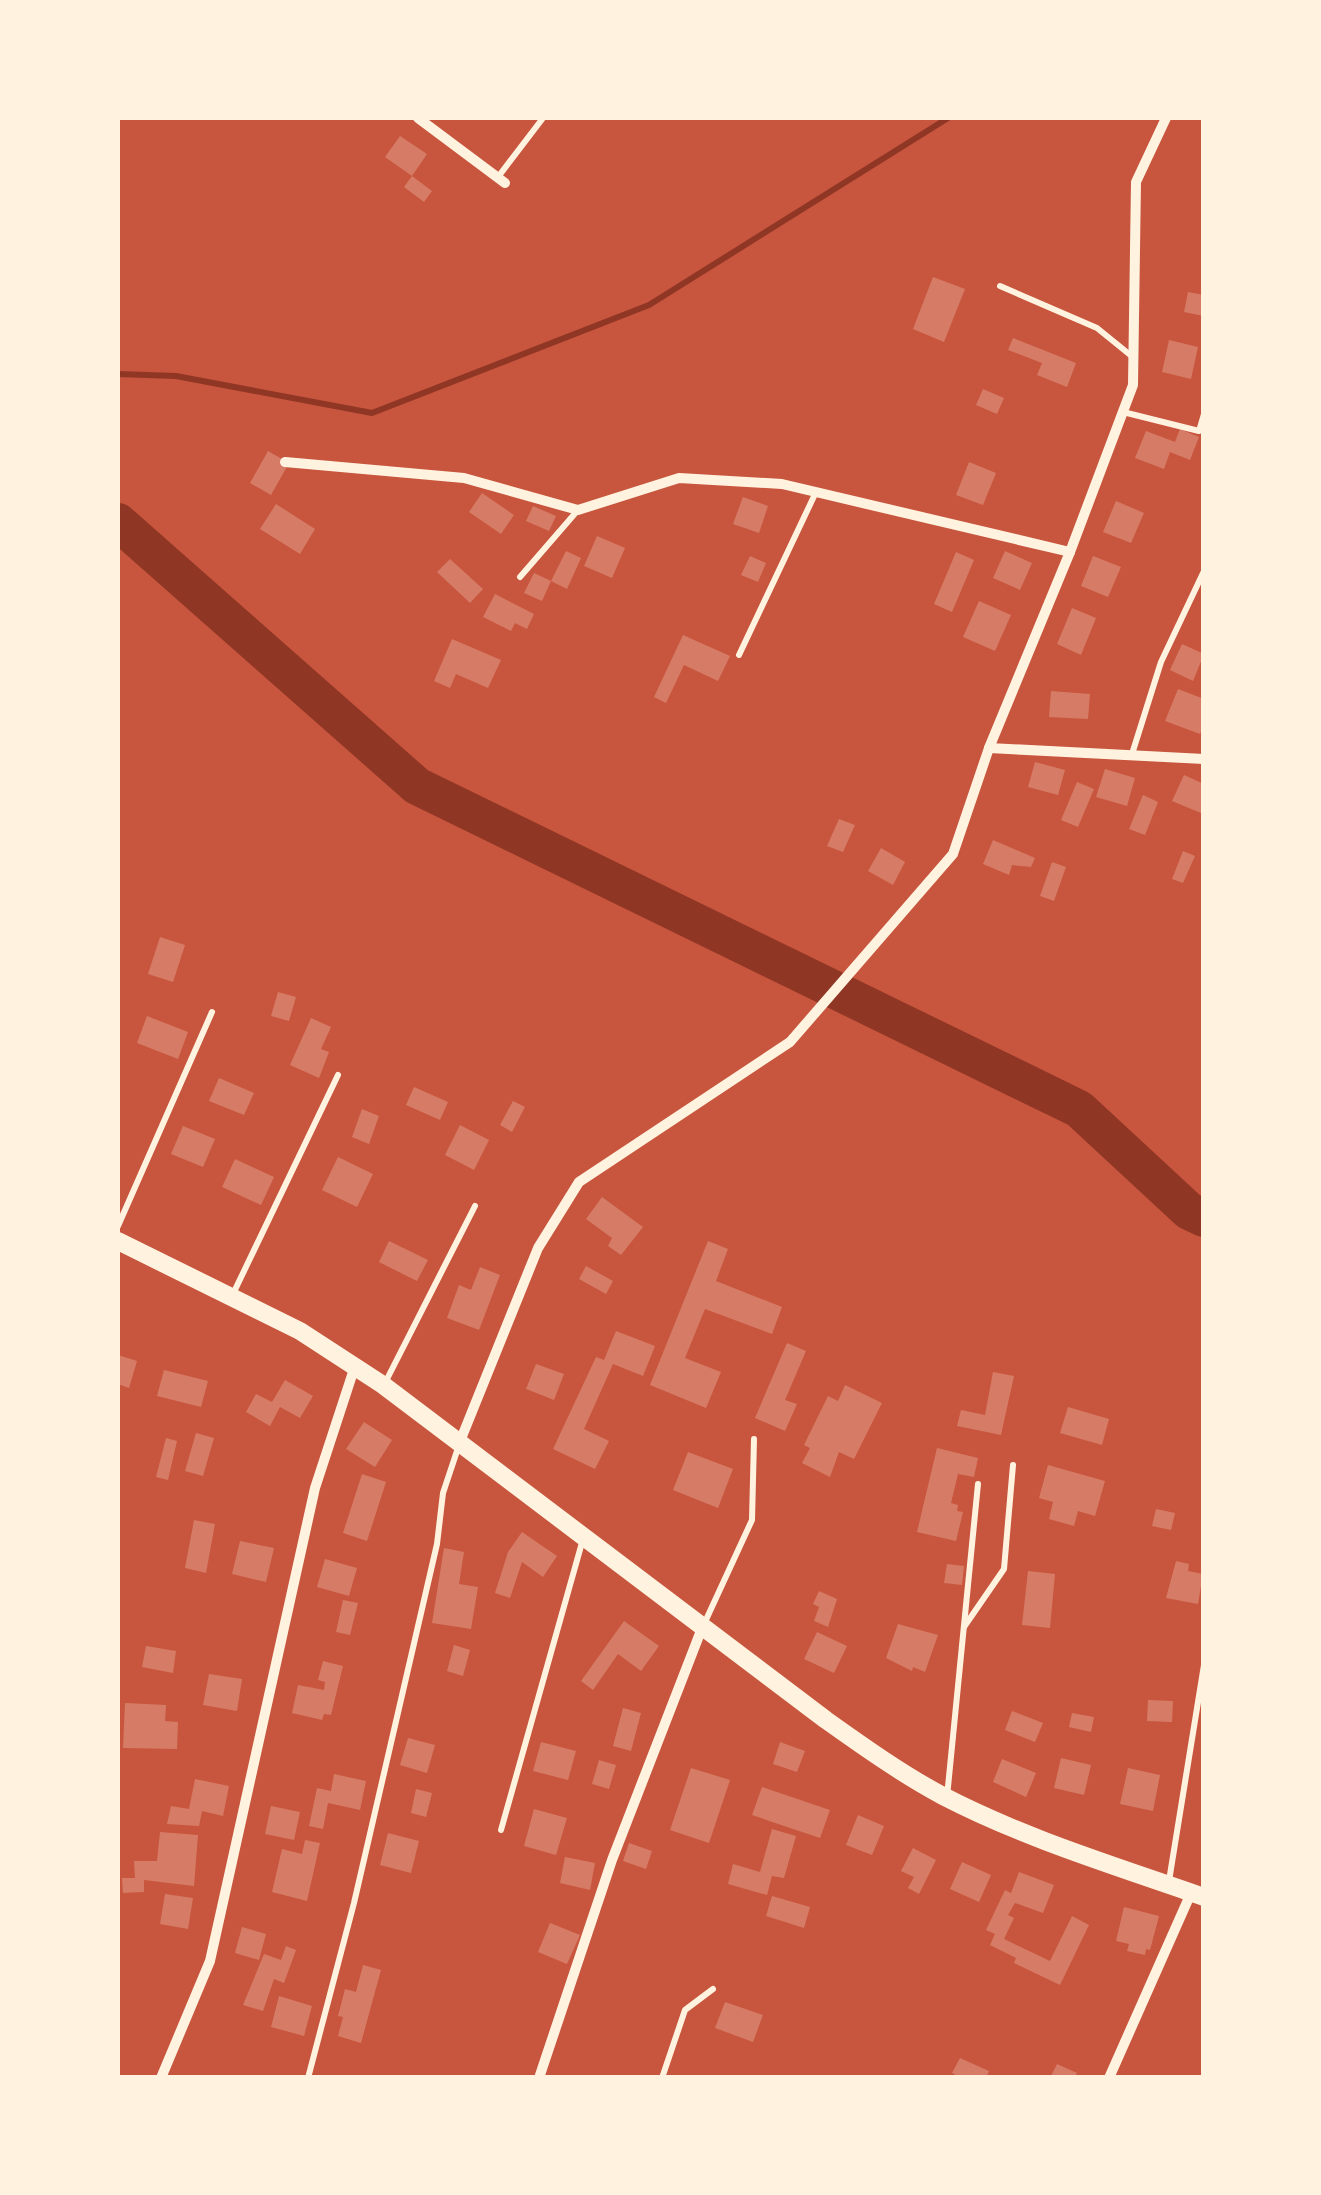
<svg xmlns="http://www.w3.org/2000/svg" width="1321" height="2195" font-family="'Nunito Sans',sans-serif">
<style>
.lines{fill:none;stroke-linecap:round;stroke-linejoin:round}
.stream{stroke:#8f3625;stroke-width:6}
.river{stroke:#8f3625;stroke-width:38}
.building{fill:#d67c66}
.service{stroke:#fff3e0;stroke-width:6}
.minor{stroke:#fff3e0;stroke-width:10}
.secondary{stroke:#fff3e0;stroke-width:18}
</style>
<rect width="100%" height="100%" fill="#c8553d"/>
<g class="lines">
<polyline class="stream" points="118,374 176,376 372,413 649,305 948,118"/>
<polyline class="river" points="118,522 417,786 1079,1109 1189,1211 1204,1218"/>
</g>
<g class="building">
<polygon points="400,136 427,154 412,176 385,157"/>
<polygon points="412,176 432,191 424,202 404,187"/>
<polygon points="933,277 965,289 944,342 913,329"/>
<polygon points="1188,292 1204,295 1204,316 1184,312"/>
<polygon points="1013,338 1076,363 1067,387 1037,375 1042,363 1008,350"/>
<polygon points="1169,340 1198,347 1191,379 1162,372"/>
<polygon points="983,389 1004,398 997,414 976,405"/>
<polygon points="1180,429 1199,437 1190,460 1170,452 1164,469 1135,458 1146,431 1175,442"/>
<polygon points="268,451 289,463 271,495 250,483"/>
<polygon points="969,462 996,473 983,505 956,495"/>
<polygon points="482,493 514,515 501,534 469,512"/>
<polygon points="743,497 768,506 759,533 733,524"/>
<polygon points="1116,501 1144,513 1131,543 1103,532"/>
<polygon points="276,504 315,529 300,554 260,529"/>
<polygon points="533,506 556,516 549,531 526,521"/>
<polygon points="597,536 625,548 612,578 584,566"/>
<polygon points="566,551 581,558 567,589 551,581 542,601 524,593 534,573 551,581"/>
<polygon points="1005,551 1032,563 1020,590 993,578"/>
<polygon points="956,552 974,560 952,612 934,604"/>
<polygon points="750,556 766,563 758,582 741,575"/>
<polygon points="1093,556 1121,567 1108,597 1081,586"/>
<polygon points="450,559 483,589 470,603 437,572"/>
<polygon points="495,594 534,614 527,629 515,623 511,631 483,617"/>
<polygon points="979,601 1011,615 995,651 963,637"/>
<polygon points="1072,608 1096,618 1081,655 1057,644"/>
<polygon points="683,635 730,656 718,681 684,665 666,703 654,697"/>
<polygon points="452,639 501,660 488,688 456,674 450,688 434,681"/>
<polygon points="1182,644 1204,654 1193,681 1170,670"/>
<polygon points="1178,689 1204,699 1204,724 1200,734 1165,721"/>
<polygon points="1051,691 1090,694 1088,719 1049,717"/>
<polygon points="1035,762 1065,770 1058,795 1028,787"/>
<polygon points="1105,769 1135,778 1127,806 1096,797"/>
<polygon points="1184,775 1204,784 1201,813 1172,801"/>
<polygon points="1077,782 1094,789 1078,827 1061,820"/>
<polygon points="1143,795 1158,802 1145,835 1129,829"/>
<polygon points="839,819 855,825 843,852 827,846"/>
<polygon points="993,840 1035,858 1031,867 1012,865 1009,875 983,864"/>
<polygon points="881,848 905,862 893,885 868,871"/>
<polygon points="1183,851 1195,856 1183,883 1172,879"/>
<polygon points="1052,862 1066,867 1054,901 1040,896"/>
<polygon points="160,937 185,945 173,982 148,974"/>
<polygon points="278,992 296,997 289,1021 271,1016"/>
<polygon points="147,1016 188,1032 178,1059 137,1043"/>
<polygon points="311,1018 331,1027 321,1049 329,1052 319,1078 290,1065"/>
<polygon points="219,1078 254,1093 244,1115 209,1101"/>
<polygon points="414,1087 448,1102 440,1120 406,1105"/>
<polygon points="513,1101 525,1107 512,1132 500,1125"/>
<polygon points="362,1109 379,1116 369,1144 352,1137"/>
<polygon points="460,1125 489,1140 474,1170 445,1155"/>
<polygon points="183,1126 215,1139 203,1167 171,1154"/>
<polygon points="338,1157 373,1174 357,1207 322,1190"/>
<polygon points="235,1159 274,1177 261,1205 222,1187"/>
<polygon points="602,1197 643,1227 621,1255 608,1246 612,1238 586,1219"/>
<polygon points="389,1241 428,1260 417,1281 379,1262"/>
<polygon points="708,1241 728,1249 716,1281 782,1307 772,1334 705,1309 685,1358 721,1372 706,1408 650,1385"/>
<polygon points="586,1266 613,1281 606,1294 579,1279"/>
<polygon points="480,1267 500,1275 479,1330 447,1318 459,1285 471,1290"/>
<polygon points="616,1331 655,1346 643,1376 613,1364 584,1429 609,1441 595,1469 553,1449 596,1357 604,1360"/>
<polygon points="787,1343 806,1351 785,1400 797,1404 785,1431 755,1418"/>
<polygon points="118,1355 137,1361 129,1388 118,1384"/>
<polygon points="536,1364 564,1374 554,1400 526,1389"/>
<polygon points="164,1370 208,1381 201,1407 157,1396"/>
<polygon points="993,1372 1014,1376 1001,1435 957,1426 961,1410 985,1415"/>
<polygon points="285,1380 313,1396 300,1418 280,1407 270,1426 246,1412 256,1394 272,1402"/>
<polygon points="845,1385 882,1403 854,1459 839,1452 830,1477 802,1463 810,1448 804,1445 828,1396 838,1401"/>
<polygon points="1068,1407 1109,1419 1102,1445 1060,1433"/>
<polygon points="364,1422 392,1440 375,1467 346,1449"/>
<polygon points="196,1433 214,1438 203,1476 185,1471"/>
<polygon points="166,1438 177,1441 168,1480 156,1477"/>
<polygon points="937,1448 978,1458 974,1477 958,1474 951,1503 958,1505 957,1511 963,1512 956,1541 917,1532"/>
<polygon points="688,1452 733,1469 718,1508 673,1490"/>
<polygon points="1048,1465 1105,1481 1095,1516 1078,1511 1074,1526 1049,1519 1053,1502 1039,1498"/>
<polygon points="362,1474 386,1482 367,1541 343,1533"/>
<polygon points="1156,1509 1175,1513 1171,1530 1152,1526"/>
<polygon points="194,1520 215,1524 206,1573 185,1568"/>
<polygon points="522,1532 557,1556 543,1577 522,1562 510,1598 495,1593 508,1552"/>
<polygon points="240,1541 274,1548 266,1582 232,1574"/>
<polygon points="444,1548 464,1552 459,1584 478,1587 471,1629 432,1623"/>
<polygon points="325,1559 357,1568 349,1596 317,1587"/>
<polygon points="1176,1561 1189,1564 1188,1571 1203,1574 1198,1604 1166,1598"/>
<polygon points="947,1564 964,1566 962,1585 944,1583"/>
<polygon points="1028,1571 1055,1574 1050,1628 1022,1625"/>
<polygon points="819,1591 837,1599 828,1627 814,1621 819,1607 813,1604"/>
<polygon points="343,1600 358,1603 350,1635 336,1632"/>
<polygon points="624,1621 659,1646 641,1671 618,1654 593,1690 581,1681"/>
<polygon points="898,1624 938,1635 925,1672 913,1667 912,1671 886,1658"/>
<polygon points="817,1632 847,1646 834,1673 804,1659"/>
<polygon points="454,1645 470,1650 463,1676 447,1671"/>
<polygon points="146,1646 176,1651 173,1673 142,1667"/>
<polygon points="323,1661 343,1666 331,1715 324,1714 322,1720 292,1713 298,1685 324,1690 325,1682 318,1680"/>
<polygon points="209,1674 242,1679 237,1711 203,1705"/>
<polygon points="1148,1700 1173,1701 1172,1722 1147,1721"/>
<polygon points="125,1703 166,1705 165,1721 178,1722 177,1749 123,1748"/>
<polygon points="623,1708 641,1713 631,1751 613,1746"/>
<polygon points="1012,1711 1043,1723 1035,1742 1005,1730"/>
<polygon points="1072,1713 1094,1717 1091,1732 1069,1727"/>
<polygon points="408,1738 435,1745 427,1773 400,1765"/>
<polygon points="541,1742 576,1751 568,1780 533,1771"/>
<polygon points="780,1742 805,1751 797,1772 773,1764"/>
<polygon points="1061,1758 1091,1765 1084,1795 1054,1788"/>
<polygon points="1002,1759 1036,1773 1026,1797 993,1782"/>
<polygon points="599,1760 616,1765 609,1789 592,1784"/>
<polygon points="691,1768 730,1780 709,1843 670,1830"/>
<polygon points="1128,1768 1160,1775 1153,1811 1120,1804"/>
<polygon points="334,1774 366,1781 360,1810 328,1803 323,1829 309,1826 317,1788 331,1791"/>
<polygon points="195,1779 229,1786 223,1816 202,1811 199,1826 167,1824 171,1806 189,1809"/>
<polygon points="762,1787 830,1810 820,1838 752,1815"/>
<polygon points="416,1789 432,1793 426,1817 411,1813"/>
<polygon points="271,1806 300,1812 294,1840 265,1834"/>
<polygon points="534,1809 567,1818 556,1855 524,1846"/>
<polygon points="858,1815 884,1826 872,1855 846,1845"/>
<polygon points="772,1829 796,1836 784,1878 772,1876 767,1895 728,1884 733,1864 760,1872"/>
<polygon points="160,1832 198,1835 194,1886 144,1880 144,1892 123,1893 122,1878 135,1878 134,1861 157,1861"/>
<polygon points="388,1833 419,1841 411,1873 380,1865"/>
<polygon points="305,1840 320,1843 307,1901 272,1892 282,1849 302,1854"/>
<polygon points="629,1843 652,1851 646,1869 623,1861"/>
<polygon points="913,1848 936,1860 919,1894 908,1888 914,1877 901,1871"/>
<polygon points="565,1857 595,1863 590,1890 560,1883"/>
<polygon points="962,1862 991,1875 979,1902 950,1889"/>
<polygon points="1019,1872 1054,1885 1043,1913 1015,1903 1008,1915 1014,1918 1004,1939 1050,1961 1072,1916 1089,1925 1060,1985 1014,1963 1016,1958 990,1945 995,1934 986,1930 1005,1890 1011,1893"/>
<polygon points="165,1894 193,1898 188,1929 160,1924"/>
<polygon points="772,1896 810,1907 804,1928 766,1916"/>
<polygon points="1124,1907 1159,1916 1150,1950 1146,1949 1145,1955 1127,1951 1129,1944 1116,1941"/>
<polygon points="550,1923 580,1935 567,1964 538,1952"/>
<polygon points="242,1927 266,1934 259,1960 235,1953"/>
<polygon points="286,1946 296,1950 284,1983 274,1979 263,2011 243,2005 264,1954 281,1960"/>
<polygon points="363,1965 381,1970 361,2043 338,2036 343,2017 338,2016 345,1989 356,1992"/>
<polygon points="279,1996 312,2006 304,2036 271,2027"/>
<polygon points="725,2002 763,2015 753,2042 715,2028"/>
<polygon points="960,2058 989,2071 986,2078 962,2078 952,2073"/>
<polygon points="1057,2064 1077,2073 1074,2078 1050,2078"/>
</g>
<g class="lines">
<g class="service">
<polyline points="498,177 543,118"/>
<polyline points="1000,286 1097,328 1134,358"/>
<polyline points="1123,412 1199,431 1204,414"/>
<polyline points="520,577 578,510"/>
<polyline points="739,655 816,492"/>
<polyline points="1132,754 1161,662 1204,571"/>
<polyline points="118,1226 212,1012"/>
<polyline points="233,1294 338,1075"/>
<polyline points="385,1383 475,1206"/>
<polyline points="705,1622 752,1520 754,1439"/>
<polyline points="964,1627 1004,1569 1013,1465"/>
<polyline points="947,1797 978,1484"/>
<polyline points="501,1830 583,1539"/>
<polyline points="1169,1881 1204,1665"/>
<polyline points="308,2078 354,1903 437,1544 443,1493 459,1445"/>
<polyline points="662,2078 685,2010 713,1989"/>
</g>
<g class="minor">
<polyline points="418,118 505,183"/>
<polyline points="285,462 464,478 578,510 679,478 782,484 1070,552"/>
<polyline points="989,748 1204,759"/>
<polyline points="459,1444 538,1248 579,1182 790,1042 953,854 989,748 1070,552 1133,385 1136,182 1166,118"/>
<polyline points="161,2078 210,1961 315,1488 355,1366"/>
<polyline points="539,2078 612,1860 702,1628"/>
<polyline points="1109,2078 1191,1893"/>
</g>
<path class="secondary" d="M118,1241L300,1331L383,1385L826,1720C864,1747 902,1774 943,1796C1026,1839 1116,1866 1204,1897"/>
</g>
<rect width="1321" height="2195" fill="none" stroke="#fff3e0" stroke-width="240"/>
</svg>
